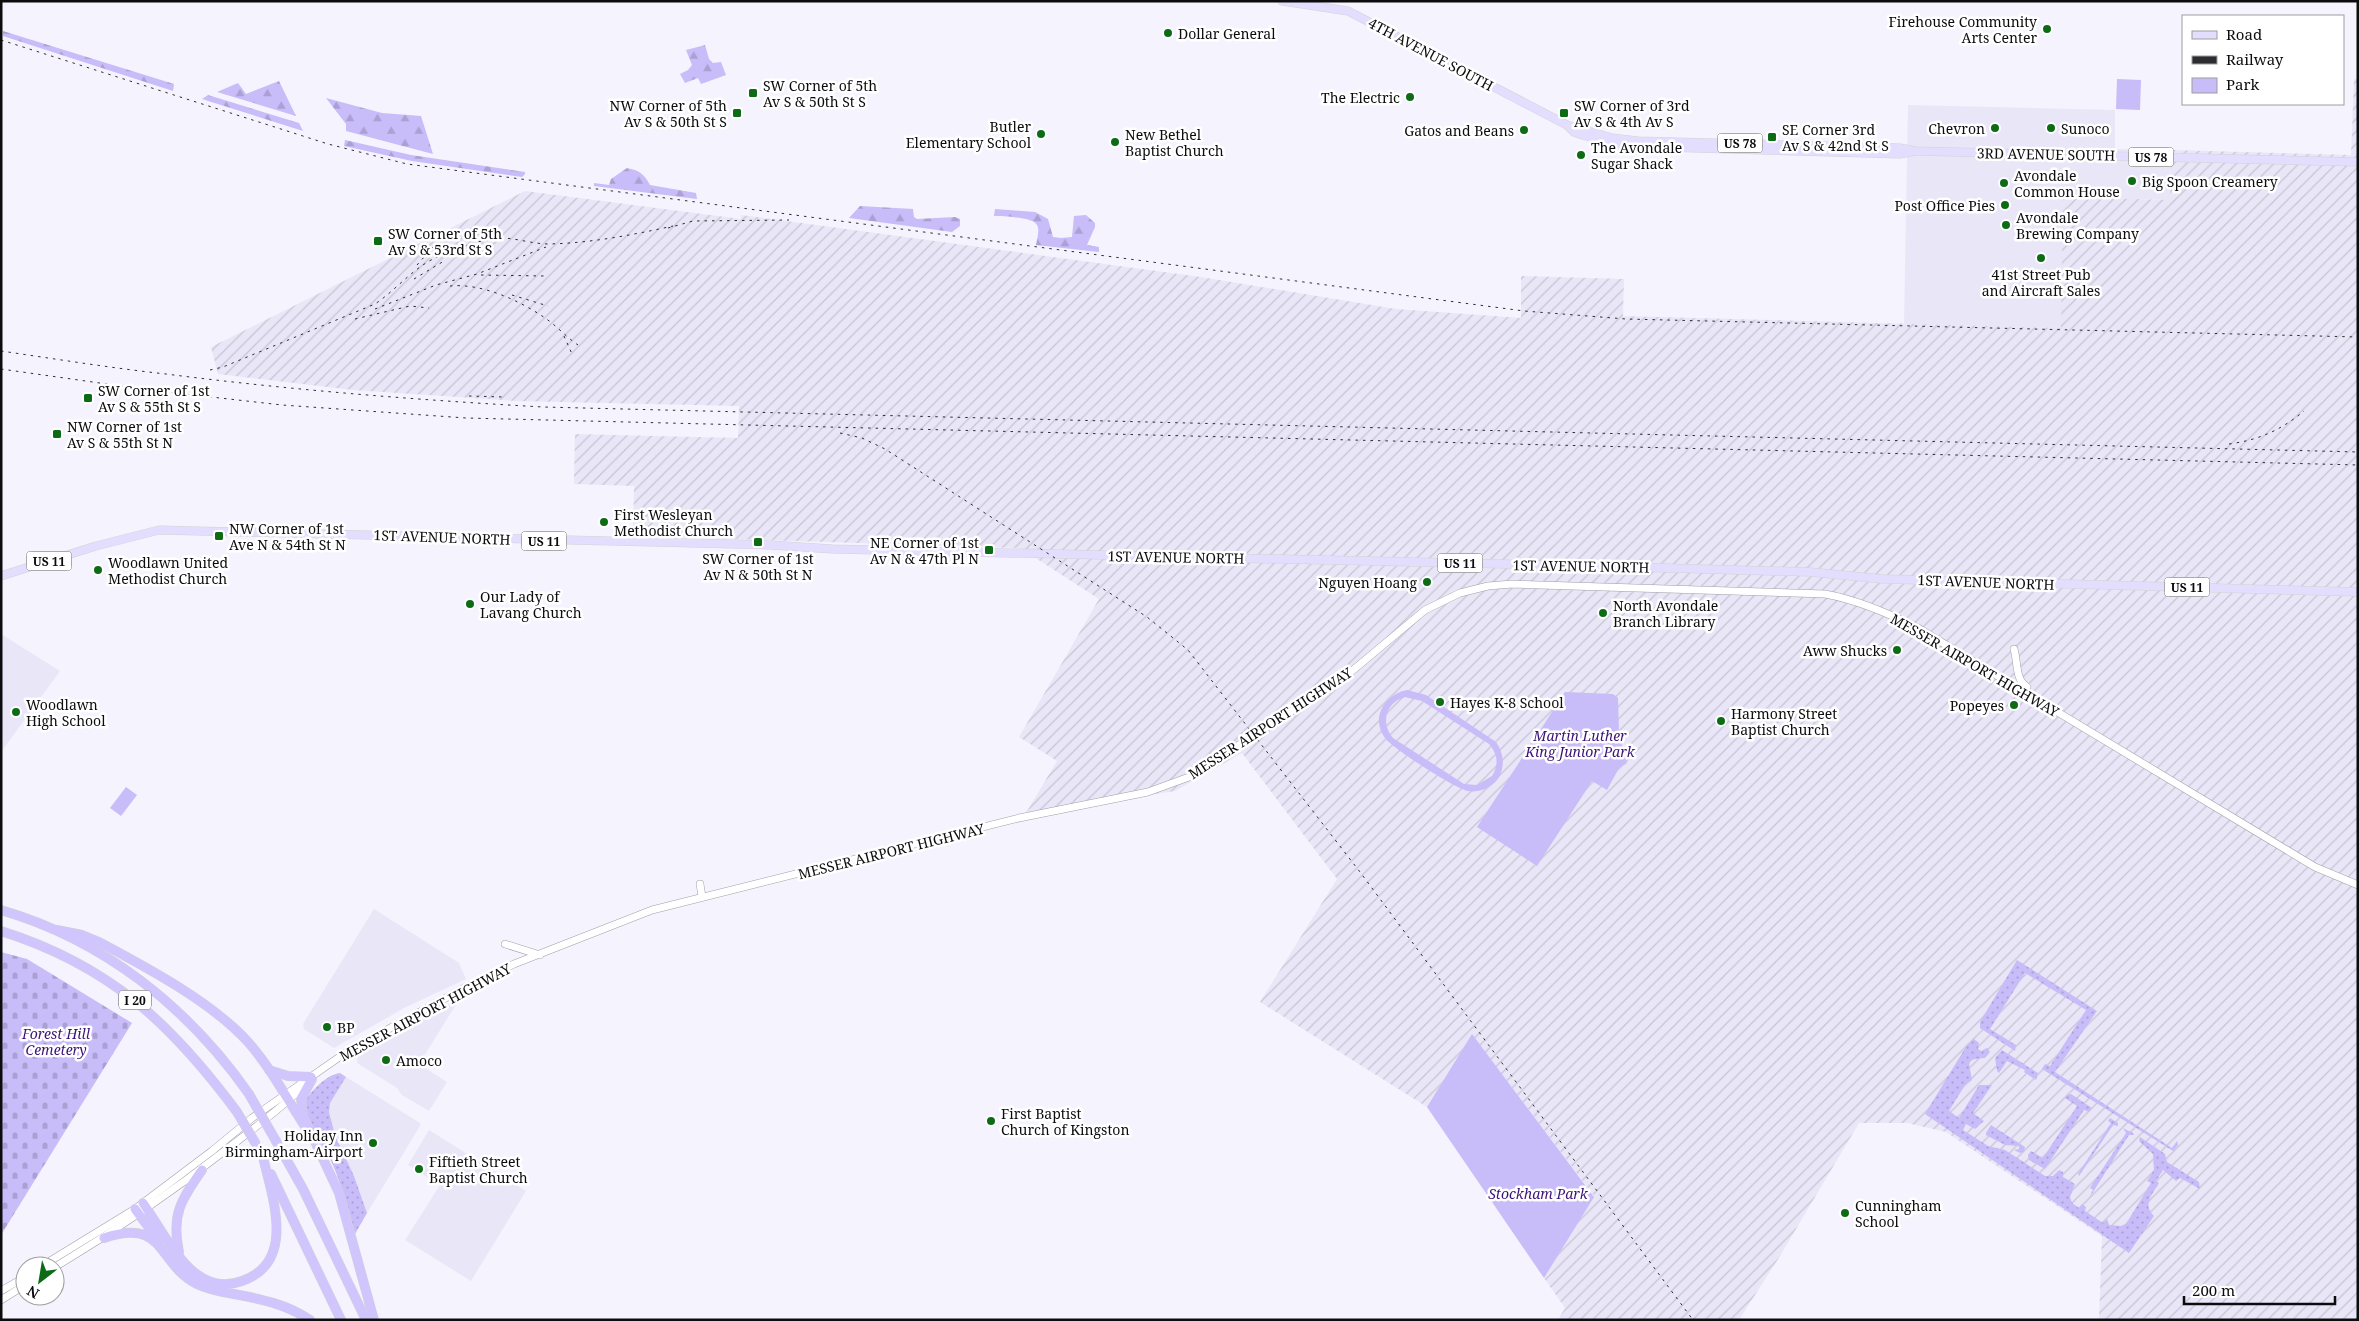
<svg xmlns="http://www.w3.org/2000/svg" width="2359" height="1321" font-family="'Noto Serif',serif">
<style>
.built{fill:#e9e6f8}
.industrial{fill:url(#industrial-furrows)}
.grass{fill:url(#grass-dots)}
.forest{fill:url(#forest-firs)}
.cemetery{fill:url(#cemetery-stones)}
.green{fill:#c8bcf9;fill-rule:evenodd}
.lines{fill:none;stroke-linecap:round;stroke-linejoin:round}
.secondary-casing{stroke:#a19fa9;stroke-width:8}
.primary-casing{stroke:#d3d3d4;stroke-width:9}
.motorway-casing{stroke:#d3d3d4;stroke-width:10}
.secondary{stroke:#fff;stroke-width:7}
.primary{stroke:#e3ddfe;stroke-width:8}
.motorway{stroke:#d0c6fd;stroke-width:9}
.rail{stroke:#2d2d31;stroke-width:1;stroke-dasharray:2.5 5;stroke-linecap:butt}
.motorway-bridge-casing{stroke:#d3d3d4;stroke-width:10;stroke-linecap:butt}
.motorway-bridge{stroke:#d0c6fd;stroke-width:9}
.poi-dot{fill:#0e6b15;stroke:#fff;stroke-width:2}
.labels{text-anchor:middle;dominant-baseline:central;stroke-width:5;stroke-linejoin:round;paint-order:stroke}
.shield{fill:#fff;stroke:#555557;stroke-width:1}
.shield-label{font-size:12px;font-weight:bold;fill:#0c0c0f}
.poi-label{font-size:14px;fill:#0c0c0f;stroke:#fff;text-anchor:start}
.street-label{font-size:14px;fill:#0c0c0f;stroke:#fff}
.park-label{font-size:14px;font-style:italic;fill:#3b1377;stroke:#fff}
</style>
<defs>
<pattern id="industrial-furrows" width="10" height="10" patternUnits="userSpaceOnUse" patternTransform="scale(1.25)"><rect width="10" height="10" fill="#e9e6f8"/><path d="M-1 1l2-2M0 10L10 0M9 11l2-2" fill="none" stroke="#c7c4d3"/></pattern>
<pattern id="grass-dots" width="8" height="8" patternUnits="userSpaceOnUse" patternTransform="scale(1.25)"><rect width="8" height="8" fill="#c8bcf9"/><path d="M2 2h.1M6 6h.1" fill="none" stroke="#aba0d4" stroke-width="1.8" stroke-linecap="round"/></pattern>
<pattern id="forest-firs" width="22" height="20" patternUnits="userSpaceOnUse" patternTransform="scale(1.25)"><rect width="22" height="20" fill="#c8bcf9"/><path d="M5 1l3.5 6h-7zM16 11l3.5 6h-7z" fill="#aba0d4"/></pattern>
<pattern id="cemetery-stones" width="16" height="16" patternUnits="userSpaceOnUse" patternTransform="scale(1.25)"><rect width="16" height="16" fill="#c8bcf9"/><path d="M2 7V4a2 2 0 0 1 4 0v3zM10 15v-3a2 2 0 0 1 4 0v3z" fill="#aba0d4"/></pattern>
</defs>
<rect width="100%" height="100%" fill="#f5f3fe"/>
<g class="built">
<polygon points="1908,105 2115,110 2115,149 2171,150 2170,200 2063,197 2062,328 1904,324"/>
<polygon points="1,634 60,671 1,752"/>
<polygon points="374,909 459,963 466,979 404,1008 334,1048 304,1029 303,1024"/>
<polygon points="460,998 419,1064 447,1082 429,1111 402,1095 397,1088 357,1063 358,1055 395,1032"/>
<polygon points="346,1077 420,1123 420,1126 367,1213 354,1176 335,1135 329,1112 330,1103"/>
<polygon points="429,1130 526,1191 471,1281 405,1240 440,1185 408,1165"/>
</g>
<polygon class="industrial" points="2354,79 2358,79 2358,1320 2099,1320 2102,1236 1946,1132 1907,1123 1859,1123 1780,1256 1739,1320 1558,1320 1565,1308 1544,1278 1594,1196 1472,1035 1427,1107 1260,1002 1337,879 1242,753 1175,791 1026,813 1057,761 1019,737 1099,599 1020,548 633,536 634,486 574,484 575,434 738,438 739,406 516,401 353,390 218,374 211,347 525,191 741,219 741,215 1201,277 1396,309 1521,318 1521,276 1624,279 1623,316 2061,328 2063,197 2170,200 2171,150 2351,155"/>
<g class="grass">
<polygon points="2017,960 2097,1011 2055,1072 2172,1148 2177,1141 2178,1145 2173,1151 2042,1069 2045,1064 2050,1066 2086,1010 2025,973 1990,1029 2016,1045 2015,1051 1980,1028 1980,1022"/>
<path d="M1974,1039L1979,1043L1978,1049L1981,1051L1987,1048L1990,1052L1985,1058C1963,1059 1970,1064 1972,1080L1965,1085L1949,1111L1959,1118L1979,1085H1992L1973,1113L1984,1121L1975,1129L1966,1124L1963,1130L1988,1146L2005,1150L2045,1176H2053L2059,1170L2063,1172V1177L2075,1184L2070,1197L2072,1203L2079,1208L2082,1204L2086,1207L2085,1211L2103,1223L2107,1219L2109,1225L2121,1226L2126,1224L2151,1183L2147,1181L2154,1170L2153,1154L2139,1141L2140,1137L2165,1154L2167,1162L2199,1182L2200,1189L2180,1178L2176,1181L2163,1170L2156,1181L2159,1183C2152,1195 2142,1204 2154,1216L2129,1253L1925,1114L1967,1045Z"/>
<polygon points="2002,1050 2038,1073 2036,1080 2024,1072 2025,1070 2007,1061 1999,1073 1997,1071 1995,1058"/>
<path d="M340,1073L346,1077L330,1103L329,1112L335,1135L354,1176L367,1213L355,1234C349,1210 342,1186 332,1163C322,1143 308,1124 303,1103C311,1092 325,1075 340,1073Z"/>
<polygon points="2071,1094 2092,1108 2089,1112 2084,1110 2045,1169 2029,1160 2028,1155 2031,1151 2043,1158 2077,1106 2065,1098 2067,1095"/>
<polygon points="2110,1118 2118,1123 2118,1126 2113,1125 2079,1176 2078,1174 2111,1123 2108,1121"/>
<polygon points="1991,1125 2025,1147 2024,1151 2020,1153 2014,1150 2019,1149 2019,1146 2005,1145 1986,1135 1986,1133"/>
<polygon points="2123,1128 2133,1133 2134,1135 2129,1135 2088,1200 2093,1190 2090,1188 2126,1133"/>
</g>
<g class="forest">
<polygon points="3,31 174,84 173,91 3,36"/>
<polygon points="705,45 709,59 713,63 721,62 726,75 701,84 698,78 685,83 680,74 688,70 692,65 686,50"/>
<polygon points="279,81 296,116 217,92 238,83 246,94"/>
<polygon points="208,95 299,123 303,131 202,99"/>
<polygon points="326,98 382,113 421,116 433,154 346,131 346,124"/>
<polygon points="345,140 411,155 525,172 525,174 522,177 412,161 344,146"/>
<path d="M627,168C639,170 645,175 650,185L696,193L697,199L594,186V183L609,185L611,179Z"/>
<polygon points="860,206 913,209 914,217 917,219 955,217 960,219 960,226 952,232 849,218"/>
<path d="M995,209L1035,212L1048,219L1053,237L1061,238L1072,237L1074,216L1086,215L1095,223V227L1087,245L1099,247V252L1036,245C1037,239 1040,230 1037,225C1033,217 1002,216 994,216Z"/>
</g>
<polygon class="cemetery" points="1,952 27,959 132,1023 1,1235"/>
<g class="green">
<polygon points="2117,79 2141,80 2140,110 2116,109"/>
<path d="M1407,690L1426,695L1496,742C1503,752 1505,764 1500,775C1494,787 1481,793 1468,791C1456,789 1392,748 1385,738C1370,718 1385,694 1407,690ZM1405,697L1422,701L1489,744C1498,754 1499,765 1492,776L1477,785L1464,784L1393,738C1380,723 1386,702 1405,697Z"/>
<polygon points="1565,692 1613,694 1618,698 1619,735 1627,763 1619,768 1607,790 1592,781 1537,866 1477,827"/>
<polygon points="126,787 137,795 121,816 110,808"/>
<polygon points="1472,1034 1594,1197 1544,1278 1427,1107"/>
</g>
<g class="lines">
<g class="secondary-casing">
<g id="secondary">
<path d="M2014,649C2018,663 2015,679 2027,687"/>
<polyline points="700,884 702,897"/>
<polyline points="505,944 540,955"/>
<path d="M42,1266L135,1209L212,1151L252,1118L348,1051L464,988L514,964L652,910L1019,818L1148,792L1189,777L1346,676L1425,610L1460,593L1488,586L1512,584L1825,594C1858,600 1888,613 1918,628L2315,867L2358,885"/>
<path d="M55,1267C115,1231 172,1192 227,1149C254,1128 282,1108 306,1084"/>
<polyline points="1,1291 25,1277"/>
<polyline points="1,1300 25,1285"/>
</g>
</g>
<g class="primary-casing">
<g id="primary">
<polyline points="1282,1 1348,11 1567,125 1574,132 1582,135 1626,146 1900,154 1914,151"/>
<polyline points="1567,125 1612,138 1638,141 1900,148 1915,151 2358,162"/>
<polyline points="1,576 96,546 159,530 770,545 833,549 1632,567 1810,572 1883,579 2358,592"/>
</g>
</g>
<g class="motorway-casing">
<g id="motorway">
<path d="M1,910C104,940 188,1007 249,1094"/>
<path d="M57,930L82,935L99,942C146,967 212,1002 248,1042C272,1069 289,1103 310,1134"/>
<path d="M1,931C109,965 171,1023 237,1112"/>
<polyline points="269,1070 288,1076 311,1077"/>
<polyline points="312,1079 301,1099 303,1116 339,1193 374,1320"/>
<polyline points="276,1141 303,1189 366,1320"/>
<polyline points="271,1174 341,1320"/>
<path d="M143,1203C157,1223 177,1260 195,1273C209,1284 226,1287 242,1281C297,1262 272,1197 263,1157"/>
<polyline points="135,1209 159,1241"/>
<path d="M104,1238C166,1217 156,1263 197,1284C209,1290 222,1292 234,1294C261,1299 286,1304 310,1320"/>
<path d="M179,1252C171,1215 181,1200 202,1170"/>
</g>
</g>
<use href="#secondary" class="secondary"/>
<use href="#primary" class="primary"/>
<use href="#motorway" class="motorway"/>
<g class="rail">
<polyline points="1,40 328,144 407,164 1524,311 1626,319 2358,337"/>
<polyline points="668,228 693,221 789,220"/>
<polyline points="417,265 433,247 456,235"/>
<polyline points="481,275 544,276"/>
<polyline points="414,279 444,261"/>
<path d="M450,286C481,283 519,300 545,318C557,326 566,337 578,345"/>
<polyline points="512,295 548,306"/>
<polyline points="375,309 436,285 477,274 546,247"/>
<polyline points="355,319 410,306 429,308"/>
<polyline points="564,336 572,354"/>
<path d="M1,351C56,359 111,368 166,374C291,390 417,400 543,407L2358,452"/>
<polyline points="1,369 149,390 282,405 466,418 2358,465"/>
<path d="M210,370L223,367L375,304C396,290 412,269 435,258C452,250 485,237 504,238C519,239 534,244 549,244C591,243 632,235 673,226"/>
<polyline points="469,396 504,397"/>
<polyline points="840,433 862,438 885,449 1147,617 1188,650 1360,872 1693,1320"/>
<path d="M2229,444C2259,440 2281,430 2304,411"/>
</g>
<g class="motorway-bridge-casing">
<g id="motorway-bridge">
<polyline points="249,1094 276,1141"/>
<polyline points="237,1112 256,1144"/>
</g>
</g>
<use href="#motorway-bridge" class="motorway-bridge"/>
</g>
<g class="poi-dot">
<circle cx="2047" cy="29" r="5"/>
<circle cx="1168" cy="33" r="5"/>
<rect x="748" y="88" width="10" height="10" rx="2.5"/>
<circle cx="1410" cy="97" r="5"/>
<rect x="732" y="108" width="10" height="10" rx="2.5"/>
<rect x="1559" y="108" width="10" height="10" rx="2.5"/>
<circle cx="1995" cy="128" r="5"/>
<circle cx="2051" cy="128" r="5"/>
<circle cx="1524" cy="130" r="5"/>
<circle cx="1041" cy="134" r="5"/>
<rect x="1767" y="132" width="10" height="10" rx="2.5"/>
<circle cx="1115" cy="142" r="5"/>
<circle cx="1581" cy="155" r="5"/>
<circle cx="2132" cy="181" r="5"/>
<circle cx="2004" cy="183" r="5"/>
<circle cx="2005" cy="205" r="5"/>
<circle cx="2006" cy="225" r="5"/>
<rect x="373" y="236" width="10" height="10" rx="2.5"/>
<circle cx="2041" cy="258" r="5"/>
<rect x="83" y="393" width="10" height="10" rx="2.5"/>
<rect x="52" y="429" width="10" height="10" rx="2.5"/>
<circle cx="604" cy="522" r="5"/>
<rect x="214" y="531" width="10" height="10" rx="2.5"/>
<rect x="753" y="537" width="10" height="10" rx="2.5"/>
<rect x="984" y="545" width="10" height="10" rx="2.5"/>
<circle cx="98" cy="570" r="5"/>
<circle cx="1427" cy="582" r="5"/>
<circle cx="470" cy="604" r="5"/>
<circle cx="1603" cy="613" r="5"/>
<circle cx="1897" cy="650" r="5"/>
<circle cx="1440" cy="702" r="5"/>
<circle cx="2014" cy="705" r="5"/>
<circle cx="16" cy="712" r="5"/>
<circle cx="1721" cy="721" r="5"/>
<circle cx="327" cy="1027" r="5"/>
<circle cx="386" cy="1060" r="5"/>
<circle cx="991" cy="1121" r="5"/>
<circle cx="373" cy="1143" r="5"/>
<circle cx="419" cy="1169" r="5"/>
<circle cx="1845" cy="1213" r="5"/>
</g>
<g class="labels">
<g class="shield">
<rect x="1717.5" y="133.5" width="45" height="19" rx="4"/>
<rect x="2128.5" y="147.5" width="45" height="19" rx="4"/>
<rect x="521.5" y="531.5" width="45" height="19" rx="4"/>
<rect x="26.5" y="551.5" width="45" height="19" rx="4"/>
<rect x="1437.5" y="553.5" width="45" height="19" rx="4"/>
<rect x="2164.5" y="577.5" width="45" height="19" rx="4"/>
<rect x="119" y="990.5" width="32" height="19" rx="4"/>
</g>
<g class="shield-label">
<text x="1740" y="143">US 78</text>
<text x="2151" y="157">US 78</text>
<text x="544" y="541">US 11</text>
<text x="49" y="561">US 11</text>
<text x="1460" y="563">US 11</text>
<text x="2187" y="587">US 11</text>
<text x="135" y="1000">I 20</text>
</g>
<g class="poi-label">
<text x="2037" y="21" text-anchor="end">Firehouse Community<tspan x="2037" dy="16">Arts Center</tspan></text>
<text x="1178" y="33">Dollar General</text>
<text x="763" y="85">SW Corner of 5th<tspan x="763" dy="16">Av S &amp; 50th St S</tspan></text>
<text x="1400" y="97" text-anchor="end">The Electric</text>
<text x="727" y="105" text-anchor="end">NW Corner of 5th<tspan x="727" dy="16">Av S &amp; 50th St S</tspan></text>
<text x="1574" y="105">SW Corner of 3rd<tspan x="1574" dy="16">Av S &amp; 4th Av S</tspan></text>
<text x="1031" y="126" text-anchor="end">Butler<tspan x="1031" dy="16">Elementary School</tspan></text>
<text x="1985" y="128" text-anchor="end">Chevron</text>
<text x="2061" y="128">Sunoco</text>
<text x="1782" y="129">SE Corner 3rd<tspan x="1782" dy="16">Av S &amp; 42nd St S</tspan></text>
<text x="1514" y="130" text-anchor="end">Gatos and Beans</text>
<text x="1125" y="134">New Bethel<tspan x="1125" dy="16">Baptist Church</tspan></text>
<text x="1591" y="147">The Avondale<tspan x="1591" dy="16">Sugar Shack</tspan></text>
<text x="2014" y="175">Avondale<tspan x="2014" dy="16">Common House</tspan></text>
<text x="2142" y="181">Big Spoon Creamery</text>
<text x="1995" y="205" text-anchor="end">Post Office Pies</text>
<text x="2016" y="217">Avondale<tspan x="2016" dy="16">Brewing Company</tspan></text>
<text x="388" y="233">SW Corner of 5th<tspan x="388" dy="16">Av S &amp; 53rd St S</tspan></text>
<text x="2041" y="274" text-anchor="middle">41st Street Pub<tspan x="2041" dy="16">and Aircraft Sales</tspan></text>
<text x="98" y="390">SW Corner of 1st<tspan x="98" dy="16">Av S &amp; 55th St S</tspan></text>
<text x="67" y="426">NW Corner of 1st<tspan x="67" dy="16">Av S &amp; 55th St N</tspan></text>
<text x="614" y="514">First Wesleyan<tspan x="614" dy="16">Methodist Church</tspan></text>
<text x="229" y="528">NW Corner of 1st<tspan x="229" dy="16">Ave N &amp; 54th St N</tspan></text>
<text x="979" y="542" text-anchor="end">NE Corner of 1st<tspan x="979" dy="16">Av N &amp; 47th Pl N</tspan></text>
<text x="758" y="558" text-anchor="middle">SW Corner of 1st<tspan x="758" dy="16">Av N &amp; 50th St N</tspan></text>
<text x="108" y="562">Woodlawn United<tspan x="108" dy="16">Methodist Church</tspan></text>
<text x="1417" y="582" text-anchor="end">Nguyen Hoang</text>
<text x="480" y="596">Our Lady of<tspan x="480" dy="16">Lavang Church</tspan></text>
<text x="1613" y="605">North Avondale<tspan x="1613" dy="16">Branch Library</tspan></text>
<text x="1887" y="650" text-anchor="end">Aww Shucks</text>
<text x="1450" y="702">Hayes K-8 School</text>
<text x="26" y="704">Woodlawn<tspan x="26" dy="16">High School</tspan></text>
<text x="2004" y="705" text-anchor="end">Popeyes</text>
<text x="1731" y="713">Harmony Street<tspan x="1731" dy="16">Baptist Church</tspan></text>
<text x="337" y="1027">BP</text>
<text x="396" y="1060">Amoco</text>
<text x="1001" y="1113">First Baptist<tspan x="1001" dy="16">Church of Kingston</tspan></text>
<text x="363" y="1135" text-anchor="end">Holiday Inn<tspan x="363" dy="16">Birmingham-Airport</tspan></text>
<text x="429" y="1161">Fiftieth Street<tspan x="429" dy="16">Baptist Church</tspan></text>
<text x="1855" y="1205">Cunningham<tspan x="1855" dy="16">School</tspan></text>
</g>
<g class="street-label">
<text transform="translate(1431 54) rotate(28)">4TH AVENUE SOUTH</text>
<text transform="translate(2046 154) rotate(1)">3RD AVENUE SOUTH</text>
<text transform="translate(442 537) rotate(2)">1ST AVENUE NORTH</text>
<text transform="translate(1176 557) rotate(1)">1ST AVENUE NORTH</text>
<text transform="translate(1581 566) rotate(1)">1ST AVENUE NORTH</text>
<text transform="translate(1986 582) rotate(2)">1ST AVENUE NORTH</text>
<text transform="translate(1975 665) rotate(30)">MESSER AIRPORT HIGHWAY</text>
<text transform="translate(1270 723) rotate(-33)">MESSER AIRPORT HIGHWAY</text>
<text transform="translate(891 851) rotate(-14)">MESSER AIRPORT HIGHWAY</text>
<text transform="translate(425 1012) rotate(-28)">MESSER AIRPORT HIGHWAY</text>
</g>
<g class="park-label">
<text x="1580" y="735">Martin Luther<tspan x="1580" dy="16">King Junior Park</tspan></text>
<text x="56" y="1033">Forest Hill<tspan x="56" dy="16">Cemetery</tspan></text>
<text x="1538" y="1193">Stockham Park</text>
</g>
</g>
<rect width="2359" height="1321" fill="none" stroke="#0c0c0f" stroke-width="5"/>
<rect x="2182" y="15" width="162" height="90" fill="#ffffff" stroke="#9e9e9f"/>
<rect x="2192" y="31" width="25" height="8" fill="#e3ddfe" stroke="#9e9e9f"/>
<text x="2226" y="40" font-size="15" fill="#0c0c0f">Road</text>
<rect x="2192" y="56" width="25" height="8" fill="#2d2d31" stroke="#9e9e9f"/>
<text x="2226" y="65" font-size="15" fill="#0c0c0f">Railway</text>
<rect x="2192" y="78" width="25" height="15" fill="#c8bcf9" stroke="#9e9e9f"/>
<text x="2226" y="90" font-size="15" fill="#0c0c0f">Park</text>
<g transform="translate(40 1281) rotate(211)"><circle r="24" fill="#ffffff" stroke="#9e9e9f"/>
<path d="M0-4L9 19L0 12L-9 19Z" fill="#0e6b15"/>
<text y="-8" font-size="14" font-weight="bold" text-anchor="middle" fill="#0c0c0f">N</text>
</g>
<path d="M2184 1296v8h151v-8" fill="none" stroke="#0c0c0f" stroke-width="2.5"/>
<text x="2192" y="1296" font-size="15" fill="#0c0c0f" stroke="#ffffff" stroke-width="4" paint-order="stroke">200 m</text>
</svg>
